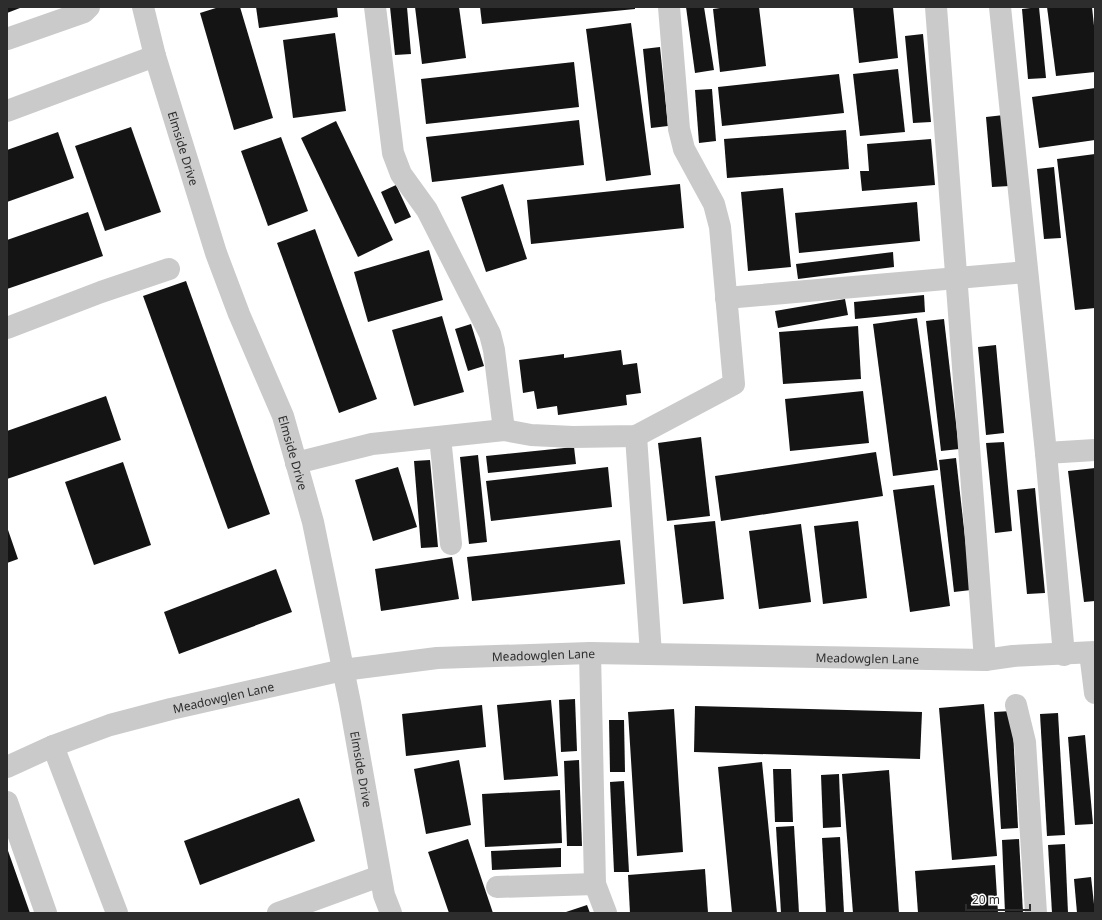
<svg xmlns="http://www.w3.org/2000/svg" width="1102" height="920" font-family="'Noto Sans',sans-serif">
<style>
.building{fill:#141414}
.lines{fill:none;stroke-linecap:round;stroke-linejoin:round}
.minor{stroke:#cacaca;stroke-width:22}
.labels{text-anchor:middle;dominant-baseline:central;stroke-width:4;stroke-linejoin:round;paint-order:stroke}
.street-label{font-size:12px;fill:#2d2d2d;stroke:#fff}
</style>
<rect width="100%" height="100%" fill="#fff"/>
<g class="building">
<polygon points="7,7 20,7 20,8 7,13"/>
<polygon points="219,7 240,7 273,118 234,130 200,13"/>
<polygon points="256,7 337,7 338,17 259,28"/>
<polygon points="390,7 407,7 411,54 395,55"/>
<polygon points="415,7 459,7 466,58 422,64"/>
<polygon points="480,7 635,7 635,9 482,24"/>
<polygon points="686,7 704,7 714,70 695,73"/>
<polygon points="727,7 759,7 766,66 720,72 713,9"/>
<polygon points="853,7 893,7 898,58 859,63"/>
<polygon points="1039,7 1046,78 1028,79 1022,9"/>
<polygon points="1047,7 1092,7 1095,35 1095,72 1056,76"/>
<polygon points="631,23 651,175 606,181 586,29"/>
<polygon points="335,33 346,111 293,118 283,40"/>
<polygon points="923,34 931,122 913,123 905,36"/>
<polygon points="660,47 668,126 651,128 643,49"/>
<polygon points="574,62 579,107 426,124 421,79"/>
<polygon points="898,69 905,132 860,136 853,74"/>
<polygon points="839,74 844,113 722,126 718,87"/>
<polygon points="1095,88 1095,140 1039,148 1032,97"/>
<polygon points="712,89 716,141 699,143 695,90"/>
<polygon points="1004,115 1010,186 992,187 986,117"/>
<polygon points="579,120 584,165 432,182 426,137"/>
<polygon points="336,121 393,240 358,257 301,138"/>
<polygon points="131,127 161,212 105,231 75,146"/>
<polygon points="846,130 849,169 727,178 724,139"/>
<polygon points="58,132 74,178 7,202 7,150"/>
<polygon points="281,137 308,211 268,226 241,151"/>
<polygon points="931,139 935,185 862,191 860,171 869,171 867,144"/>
<polygon points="1095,154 1095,308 1075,310 1057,159"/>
<polygon points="1054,167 1061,238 1044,239 1037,169"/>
<polygon points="503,184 527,259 486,272 461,197"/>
<polygon points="680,184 684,228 531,244 527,200"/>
<polygon points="396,185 411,217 395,224 381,192"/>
<polygon points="783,188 791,267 748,271 741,192"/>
<polygon points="917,202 920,241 799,253 795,213"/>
<polygon points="88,212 103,256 7,289 7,240"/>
<polygon points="315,229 377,399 339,413 277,243"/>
<polygon points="429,250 443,300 368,322 354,272"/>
<polygon points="893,252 894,267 798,279 796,264"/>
<polygon points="186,281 270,514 228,529 143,296"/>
<polygon points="924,295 925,312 855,319 854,302"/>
<polygon points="845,299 848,315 778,328 775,311"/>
<polygon points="442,316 464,392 414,406 392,330"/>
<polygon points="917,318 938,470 893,476 873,324"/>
<polygon points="944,319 959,449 941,451 926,321"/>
<polygon points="471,324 484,366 468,371 455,329"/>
<polygon points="858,326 861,379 783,384 779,332"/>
<polygon points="996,345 1004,433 986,435 978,347"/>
<polygon points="621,350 623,365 637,363 641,393 626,395 627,405 558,415 557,406 537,409 534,391 523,393 519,360 564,354 564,358"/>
<polygon points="863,391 869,443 790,451 785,399"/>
<polygon points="106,396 121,440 7,479 7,431"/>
<polygon points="701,437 710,516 667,521 658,443"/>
<polygon points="1004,442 1012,531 995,533 986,443"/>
<polygon points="574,447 576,464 488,473 486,456"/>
<polygon points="876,452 883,496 721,521 715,476"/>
<polygon points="478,455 487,542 469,544 460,457"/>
<polygon points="956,458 971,590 954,592 939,460"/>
<polygon points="430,460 438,547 421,548 414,461"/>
<polygon points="123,462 151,545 94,565 65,482"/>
<polygon points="398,467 417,527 373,541 355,480"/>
<polygon points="608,467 612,507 491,521 486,481"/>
<polygon points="1095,468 1095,601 1084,602 1068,471"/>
<polygon points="934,485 950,606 910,612 893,490"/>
<polygon points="1035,488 1045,593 1027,594 1017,490"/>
<polygon points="715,521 724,599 683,604 674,525"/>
<polygon points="858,521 867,598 823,604 814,526"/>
<polygon points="801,524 811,602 759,609 749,531"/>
<polygon points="7,527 18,559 7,563"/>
<polygon points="620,540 625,584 472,601 467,557"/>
<polygon points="452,557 459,599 381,611 375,569"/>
<polygon points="276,569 292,612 179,654 164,612"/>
<polygon points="575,699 577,751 561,752 559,700"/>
<polygon points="551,700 558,776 504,780 497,705"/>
<polygon points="984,704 997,856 952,860 939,708"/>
<polygon points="482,705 486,747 406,756 402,714"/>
<polygon points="695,706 922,712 920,759 694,752"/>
<polygon points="674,709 683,852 637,856 628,712"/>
<polygon points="1012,711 1018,828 1001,829 994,712"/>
<polygon points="1058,713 1065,835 1047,836 1040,714"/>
<polygon points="609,720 624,720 625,772 610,772"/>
<polygon points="1085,735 1093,824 1075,825 1068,737"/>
<polygon points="459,760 471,825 426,834 414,769"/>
<polygon points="579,760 582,846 567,846 564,761"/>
<polygon points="762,762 777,913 732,913 718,767"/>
<polygon points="773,769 791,769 793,822 775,822"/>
<polygon points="889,770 899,913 853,913 842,774"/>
<polygon points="839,774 841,827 823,828 821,775"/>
<polygon points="624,781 629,872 614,872 610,782"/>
<polygon points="560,790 562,843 485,847 482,794"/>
<polygon points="299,798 315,841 200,885 184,841"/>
<polygon points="794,826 799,913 781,913 776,827"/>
<polygon points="840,837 844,913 826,913 822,838"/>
<polygon points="468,839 493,913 449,913 428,852"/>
<polygon points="1019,839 1023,913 1005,913 1002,840"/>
<polygon points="1065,844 1068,913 1052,913 1048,845"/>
<polygon points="7,848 30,913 7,913"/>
<polygon points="561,848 561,867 492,870 491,851"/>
<polygon points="995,865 998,913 918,913 915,871"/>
<polygon points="705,869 708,913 630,913 628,875"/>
<polygon points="1091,877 1095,913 1077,913 1074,879"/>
<polygon points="587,905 590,913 563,913"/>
</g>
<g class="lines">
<g class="minor">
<path id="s1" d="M143,7L155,56L216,253L239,314L283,416L313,522L350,703L384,895L391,913"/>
<polyline points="375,7 393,153 401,174 427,210 490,334 494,350 504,430"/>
<polyline points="936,7 985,660"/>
<polyline points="1000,7 1046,453 1064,655"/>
<polyline points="7,39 84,12 89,7"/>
<polyline points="7,111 155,56"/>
<polyline points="726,298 1027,272"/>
<polyline points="7,328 101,292 169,269"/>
<polyline points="636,436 651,654"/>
<polyline points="440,437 451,544"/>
<polyline points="1046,453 1095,450"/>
<polyline points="296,463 372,444 504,430 531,435 573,437 636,436 734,384 720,227 714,204 684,149 679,129 669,7"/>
<polyline points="590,653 595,884 606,913"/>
<polyline points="1090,653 1095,693"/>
<polyline points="1016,705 1025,742 1036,913"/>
<polyline points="53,746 117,913"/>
<path id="s2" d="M7,767L53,746L110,725L171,709L343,670L437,658L590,653L985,660L1013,656L1095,652"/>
<polyline points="7,802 46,913"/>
<polyline points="497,887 595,884"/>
<polyline points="278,913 380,876"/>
</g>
</g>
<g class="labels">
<g class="street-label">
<text stroke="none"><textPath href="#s1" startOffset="147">Elmside Drive</textPath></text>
<text stroke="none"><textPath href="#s1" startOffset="471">Elmside Drive</textPath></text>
<text stroke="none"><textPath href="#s2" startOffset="552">Meadowglen Lane</textPath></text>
<text stroke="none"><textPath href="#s2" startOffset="876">Meadowglen Lane</textPath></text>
<text stroke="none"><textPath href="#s2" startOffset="228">Meadowglen Lane</textPath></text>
<text stroke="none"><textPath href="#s1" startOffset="795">Elmside Drive</textPath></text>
</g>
</g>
<rect width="1102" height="920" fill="none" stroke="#2d2d2d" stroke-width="16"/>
<path d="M966 904v6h64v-6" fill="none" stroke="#2d2d2d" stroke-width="2"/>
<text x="972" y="904" font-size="12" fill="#2d2d2d" stroke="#ffffff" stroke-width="3" paint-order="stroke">20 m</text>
</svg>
